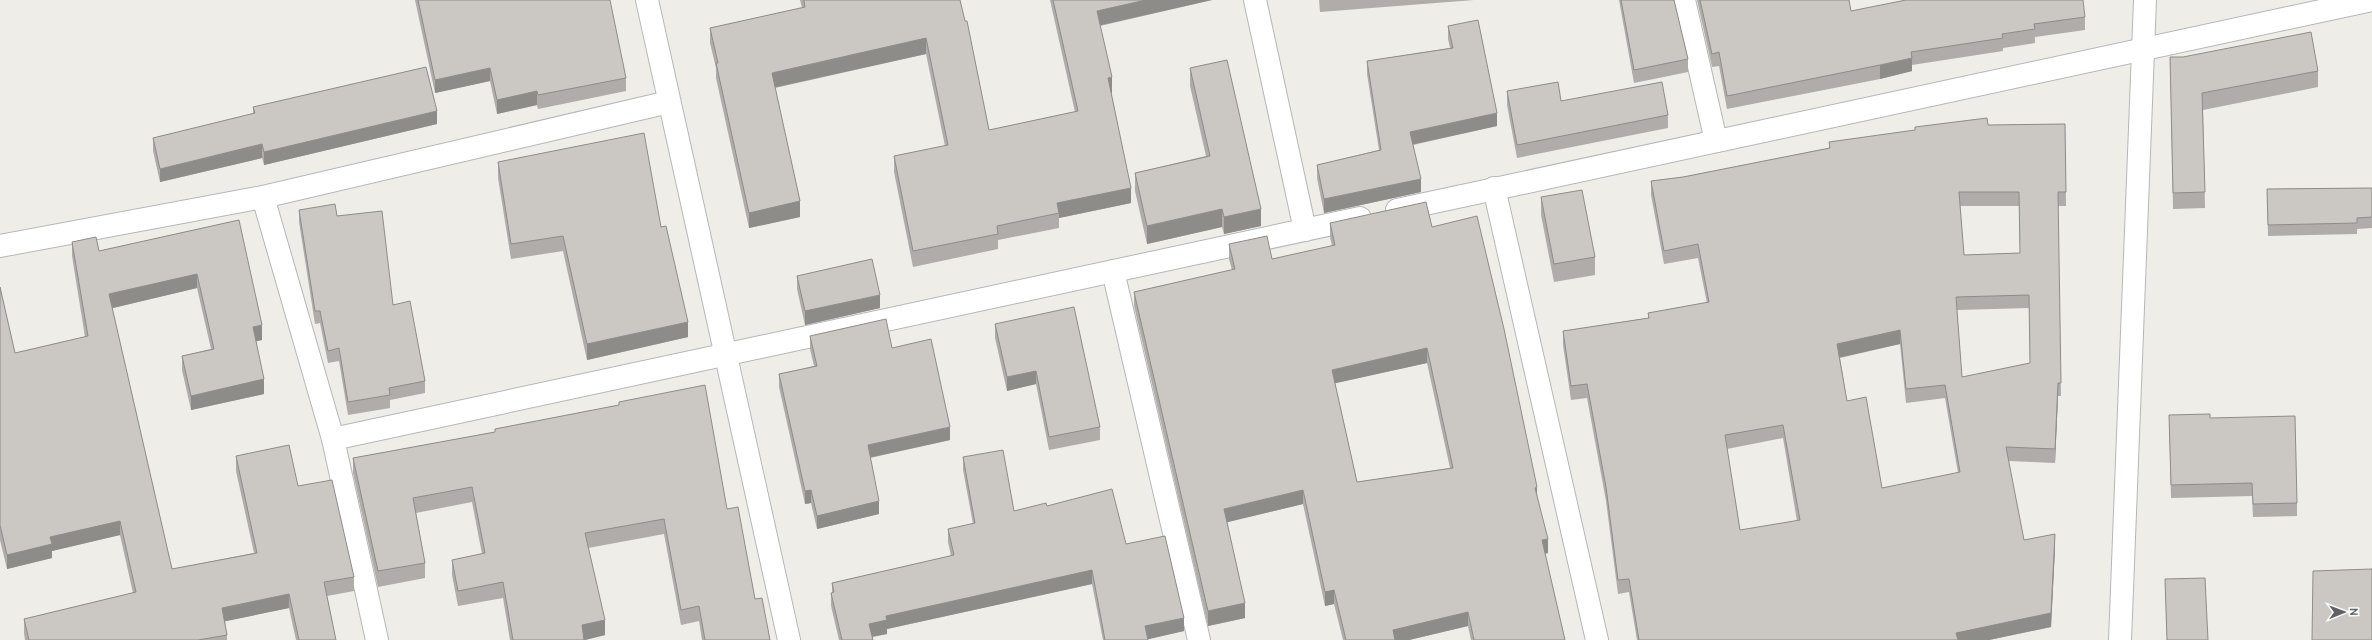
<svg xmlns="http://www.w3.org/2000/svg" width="2372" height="640" font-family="Cabin,sans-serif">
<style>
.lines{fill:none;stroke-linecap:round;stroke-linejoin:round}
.street-casing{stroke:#b4b7ba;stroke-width:24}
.street{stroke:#fff;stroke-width:22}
.wall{fill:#afaca9;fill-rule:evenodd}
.shaded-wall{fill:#8e8c89}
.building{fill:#cbc8c4;stroke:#8e8c89;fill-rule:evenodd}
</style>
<rect width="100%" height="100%" fill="#efede7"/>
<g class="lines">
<g class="street-casing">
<g id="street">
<polyline points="647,0 789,640"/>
<polyline points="1255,0 1305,230"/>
<polyline points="1684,0 1716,141"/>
<polyline points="1494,188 1597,640"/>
<polyline points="263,197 333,439 377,640"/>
<polyline points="1397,210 2372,0"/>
<polyline points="0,246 263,197 669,102"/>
<polyline points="1113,271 1199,640"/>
<polyline points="333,439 1360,218"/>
<polyline points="2120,640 2145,0"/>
</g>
</g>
<use href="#street" class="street"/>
</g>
<g class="wall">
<polygon points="415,0 418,0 626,78 626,91 538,109 537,105 497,114 490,81 435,93"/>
<polygon points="800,0 960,0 989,130 1075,112 1050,0 1212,0 1100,26 1112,93 1111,93 1131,203 1059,218 1059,228 998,240 998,249 913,267 894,172 894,156 945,146 926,54 775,88 800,217 749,228 716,78 716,68 710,43 710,28 802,8"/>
<polygon points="1319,0 1474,0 1320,12"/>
<polygon points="1619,0 1674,0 1688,59 1688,72 1634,83"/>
<polygon points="1697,0 1849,0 1851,11 2085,17 2085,30 2035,37 2035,43 2003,48 2003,51 1912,65 1912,71 1880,79 1727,109 1719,66 1712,67"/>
<polygon points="1448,26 1497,126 1413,145 1421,192 1324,213 1317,178 1317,165 1379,150 1367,74 1367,61 1450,48 1448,39"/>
<polygon points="2170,57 2318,71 2318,87 2203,110 2205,208 2173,209"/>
<polygon points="1190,68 1261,226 1224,234 1222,227 1147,244 1135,191 1135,173 1206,156 1190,86"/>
<polygon points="1507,91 1561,101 1668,115 1668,128 1517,158 1507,105"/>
<polygon points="253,107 437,124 264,165 262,158 160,182 153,151 153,138 253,114"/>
<path d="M2065,124L2066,206H2058L2061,396H2058L2055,463L2008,461L2024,540L2055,548L2051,627L1989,640H1637L1629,592L1618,594L1606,501L1587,398L1571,400L1563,345V331L1648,318V313L1707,303L1698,258L1664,264L1651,195V181L1683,177L1829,148V142L1988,125ZM1960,206H2019L2020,253L1964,255ZM2029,308L2030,363L1962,377L1957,310ZM1900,344L1906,403L1945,398L1958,473L1882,488L1847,401L1840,358ZM1783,438L1797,521L1740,530L1727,449Z"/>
<polygon points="498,162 661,227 688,337 587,360 563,251 511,259 498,178"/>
<polygon points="2372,188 2372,228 2357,229 2357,234 2268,236 2267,189"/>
<polygon points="1541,197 1595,257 1595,275 1554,282 1541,215"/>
<polygon points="299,210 337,216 393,305 425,381 425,393 390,400 390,408 348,415 339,361 328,363 320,323 315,324 299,222"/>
<polygon points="239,220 262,340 256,341 264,394 191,410 182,370 182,356 211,349 197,288 112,308 172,569 254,553 236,471 236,456 298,486 354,577 354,591 327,596 336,640 296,640 289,608 225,621 227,635 227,640 25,640 24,633 24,619 133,593 120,535 52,551 52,558 7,569 0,540 0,287 15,353 85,337 72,256 72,242 99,251"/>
<path d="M1330,223L1432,227L1537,496L1548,553L1545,554L1565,640H1471L1468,626L1409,640H1343L1334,604L1325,606L1303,504L1227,522L1245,618L1208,626L1134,306V292L1232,270L1229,259V244L1272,259L1332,246L1330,237ZM1427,363L1450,468L1357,482L1335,383Z"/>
<polygon points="797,276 880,308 805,325 797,289"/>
<polygon points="995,324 1100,427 1100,440 1049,450 1036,384 1007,391 995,338"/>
<polygon points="810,336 892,348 950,440 870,458 879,514 817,529 811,503 805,504 779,387 779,374 814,366 810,349"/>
<polygon points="619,402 727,509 755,599 770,640 702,640 699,621 681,625 664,534 588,548 605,635 585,640 510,640 503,598 458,606 452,575 452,560 482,554 472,502 416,513 425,563 425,578 378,587 353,473 353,458 495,432 495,429 619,405"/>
<polygon points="2169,415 2210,418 2297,503 2297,516 2253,517 2252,496 2171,498"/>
<polygon points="963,457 1014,511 1047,506 1126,544 1184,631 1148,639 1148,640 1103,640 1092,584 887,629 887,634 873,637 873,640 839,640 831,606 831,593 832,593 832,583 951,556 948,542 948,529 973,524 963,470"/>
<polygon points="2165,579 2208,640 2167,640"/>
</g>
<g class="shaded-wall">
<polygon points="1146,0 1212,0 1097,26 1097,11"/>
<polygon points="926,38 926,54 772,88 772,73"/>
<polygon points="1912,58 1912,71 1880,79 1880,65"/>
<polygon points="490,68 490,81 435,93 435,80"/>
<polygon points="1112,77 1112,93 1108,93 1108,78"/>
<polygon points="537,91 537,105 497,114 497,100"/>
<polygon points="437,111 437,124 264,165 264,152"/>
<polygon points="1497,113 1497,126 1410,145 1410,132"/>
<polygon points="262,144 262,158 160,182 160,169"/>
<polygon points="1421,179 1421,192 1324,213 1324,199"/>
<polygon points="1131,188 1131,203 1059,218 1059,213 1057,203"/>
<polygon points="800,201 800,217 749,228 749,213"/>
<polygon points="1222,209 1222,227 1147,244 1147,226"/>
<polygon points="1261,209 1261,226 1224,234 1224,217"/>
<polygon points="197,274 197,288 109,309 109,294"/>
<polygon points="880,295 880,308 805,325 805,311"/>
<polygon points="688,322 688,337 587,360 587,344"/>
<polygon points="262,325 262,340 253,342 253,327"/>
<polygon points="1900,330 1900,344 1837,358 1837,344"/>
<polygon points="1427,348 1427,363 1332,384 1332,370"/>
<polygon points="1036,371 1036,384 1007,391 1007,377"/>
<polygon points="264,379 264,394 191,410 191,396"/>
<polygon points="2058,383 2058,396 2055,463 2055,449"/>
<polygon points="950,427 950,440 868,458 868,445"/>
<polygon points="1537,487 1537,501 1535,488"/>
<polygon points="811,490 811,503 805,504 805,491"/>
<polygon points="1303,490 1303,504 1224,523 1224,509"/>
<polygon points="879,501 879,514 817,529 817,516"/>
<polygon points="120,521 120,535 52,551 52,558 7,569 7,555 50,537"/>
<polygon points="2055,534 2055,548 2051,627 1989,640 1956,640 1956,633"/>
<polygon points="1548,539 1548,553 1542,554 1542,540"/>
<polygon points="1092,570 1092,584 887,629 887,634 869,637 869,624 886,616"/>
<polygon points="1334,590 1334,604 1325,606 1325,592"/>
<polygon points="289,594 289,608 222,622 222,608"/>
<polygon points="1245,603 1245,618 1208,626 1208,611"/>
<polygon points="1468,612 1468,626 1409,640 1393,640 1393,630"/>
<polygon points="1184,618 1184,631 1145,640 1145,626"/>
<polygon points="605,620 605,635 585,640 582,640 582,625"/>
</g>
<g class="building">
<polygon points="418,0 610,0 626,78 538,95 537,91 497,100 490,68 435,80"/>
<polygon points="804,0 960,0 965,21 967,21 989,130 1078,111 1053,0 1146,0 1097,11 1112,77 1108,78 1131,188 1057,203 1059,213 997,226 998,234 913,251 894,156 948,145 926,38 772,73 800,201 749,213 716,63 718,63 710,28 805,7"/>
<polygon points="1621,0 1674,0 1688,59 1634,70"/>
<polygon points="1700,0 1849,0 1851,11 1906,0 2083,0 2085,17 2034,24 2035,29 2002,34 2003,38 1911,52 1912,58 1880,65 1727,96 1719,52 1712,54"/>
<polygon points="1478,20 1497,113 1410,132 1421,179 1324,199 1317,165 1381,150 1367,61 1453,48 1448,26"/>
<polygon points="2311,32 2318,71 2202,93 2205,192 2173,193 2170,57 2183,57"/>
<polygon points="1227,60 1261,209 1224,217 1222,209 1147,226 1135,173 1210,156 1190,68"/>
<polygon points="426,67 437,111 264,152 262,144 160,169 153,138 255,113 253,107"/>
<polygon points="1558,82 1561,101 1662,82 1668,115 1517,145 1507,91"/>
<path d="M1987,118L1988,125L2065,124L2066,192H2058L2061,383H2058L2055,449L2006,447L2024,540L2055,534L2051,613L1956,633L1958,640H1639L1629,579L1618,580L1606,487L1587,384L1571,386L1563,331L1649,318L1648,313L1709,302L1698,244L1664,251L1651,181L1683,177L1830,148L1829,142L1915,130V127ZM1959,192H2019L2020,253L1964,255ZM2029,295L2030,363L1962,377L1956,297ZM1900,330L1906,389L1945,385L1960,472L1882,488L1866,397L1847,401L1837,344ZM1783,425L1800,520L1740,530L1725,435Z"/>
<polygon points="644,133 661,227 666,226 688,322 587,344 563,236 511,244 498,162"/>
<polygon points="2372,188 2372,217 2357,218 2357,223 2268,225 2267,189"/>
<polygon points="1582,190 1595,257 1554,264 1541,197"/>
<path d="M1426,202L1432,227L1477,216L1504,329L1537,487L1535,488L1548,539L1542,540L1565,640H1474L1468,612L1393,630L1395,640H1346L1334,590L1325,592L1303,490L1224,509L1245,603L1208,611L1134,292L1235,269L1229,244L1267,236L1272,259L1335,245L1330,223ZM1427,348L1453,468L1357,482L1332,370Z"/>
<polygon points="335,204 337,216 382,211 393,305 410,301 425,381 389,388 390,395 348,402 339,348 328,351 320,311 315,311 299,210"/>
<polygon points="239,220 262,325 253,327 264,379 191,396 182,356 214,349 197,274 109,294 172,569 257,553 236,456 289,445 298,486 332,480 354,577 324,582 336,640 299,640 289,594 222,608 227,635 198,640 29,640 24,619 136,592 120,521 50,537 52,544 7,555 0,525 0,287 15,353 88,336 72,242 96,237 99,251"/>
<polygon points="872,259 880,295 805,311 797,276"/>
<polygon points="1074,307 1100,427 1049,437 1036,371 1007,377 995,324"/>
<polygon points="886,319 892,348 931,339 950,427 868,445 879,501 817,516 811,490 805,491 779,374 817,366 810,336"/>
<polygon points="705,385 727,509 738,507 755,599 762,598 770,640 705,640 699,606 681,610 664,519 585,533 605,620 582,625 584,640 513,640 503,582 458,591 452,560 485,553 472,487 413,498 425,563 378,571 353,458 495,432 495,429 619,405 619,402"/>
<polygon points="2210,414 2210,418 2295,416 2297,503 2253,504 2252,483 2171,485 2169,415"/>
<polygon points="1003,450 1014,511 1046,503 1047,506 1112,489 1126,544 1165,536 1184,618 1145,626 1148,640 1105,640 1092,570 886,616 887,620 869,624 873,640 842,640 831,593 834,592 832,583 954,555 948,529 975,523 963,457"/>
<polygon points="2372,569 2372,640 2312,640 2313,571"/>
<polygon points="2205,578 2208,640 2167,640 2165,579"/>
</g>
<g transform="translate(2344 612) rotate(89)" stroke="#ffffff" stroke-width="3" paint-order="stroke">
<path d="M0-3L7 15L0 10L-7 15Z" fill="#5e6266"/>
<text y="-6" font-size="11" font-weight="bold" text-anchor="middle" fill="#5e6266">N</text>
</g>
</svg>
